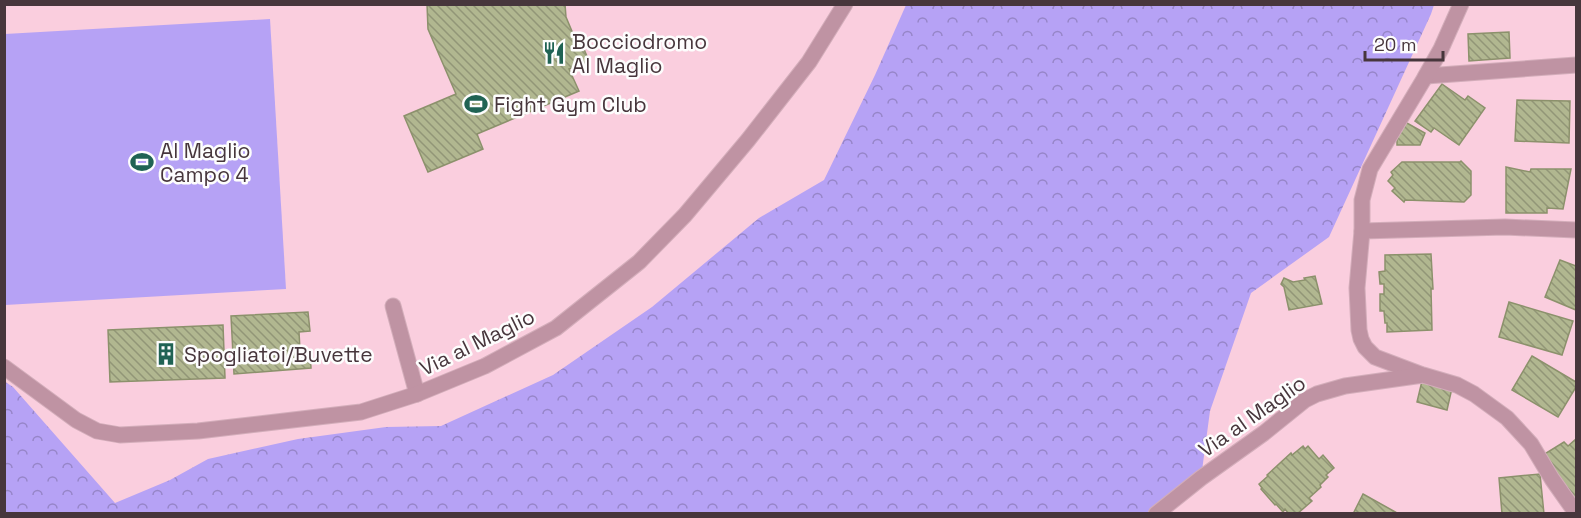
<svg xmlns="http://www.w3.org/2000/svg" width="1581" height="518" font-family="'Space Grotesk',sans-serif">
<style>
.green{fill:#b6a2f5}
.forest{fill:url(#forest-crowns)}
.building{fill:url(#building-back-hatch);stroke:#8c916c;stroke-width:1.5}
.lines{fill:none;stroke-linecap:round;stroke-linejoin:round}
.minor-casing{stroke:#d3adba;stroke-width:17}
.minor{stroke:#bf93a3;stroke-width:15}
.labels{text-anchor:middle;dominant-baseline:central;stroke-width:5;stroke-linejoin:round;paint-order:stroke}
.poi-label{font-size:21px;fill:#47363c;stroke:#fdfdfd;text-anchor:start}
.street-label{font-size:21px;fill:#47363c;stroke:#fdfdfd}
</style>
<defs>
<pattern id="forest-crowns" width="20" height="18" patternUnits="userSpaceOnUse" patternTransform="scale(1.5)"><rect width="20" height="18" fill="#b6a2f5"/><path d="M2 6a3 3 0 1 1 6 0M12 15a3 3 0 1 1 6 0" fill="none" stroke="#9685c8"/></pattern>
<pattern id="building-back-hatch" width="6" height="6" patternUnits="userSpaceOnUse" patternTransform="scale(1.5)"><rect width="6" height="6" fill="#b1b790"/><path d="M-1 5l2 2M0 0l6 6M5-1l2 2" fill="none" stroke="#929677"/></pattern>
</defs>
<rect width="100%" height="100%" fill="#facede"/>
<polygon class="green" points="270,19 286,289 5,305 5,34"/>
<polygon class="forest" points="906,5 1434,5 1431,14 1329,237 1251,293 1210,411 1201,478 1156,513 5,513 4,381 13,387 115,503 170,480 208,459 298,439 386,427 441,426 553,375 652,307 759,218 824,180 875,75"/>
<g class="building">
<polygon points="427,4 565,4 566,17 574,36 578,35 589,61 569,69 579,91 477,134 483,149 428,172 404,116 456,94 428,29"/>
<polygon points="1509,32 1510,58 1469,61 1468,34"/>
<polygon points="1442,84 1465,100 1468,96 1485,108 1459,145 1434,128 1431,132 1415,121"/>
<polygon points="1517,100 1570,101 1569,143 1515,141"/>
<polygon points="1405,122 1425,133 1420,145 1397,145 1397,132"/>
<polygon points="1461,161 1471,171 1471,195 1464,202 1405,200 1404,202 1392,191 1395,188 1388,181 1393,175 1391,172 1402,162 1460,162"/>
<polygon points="1506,167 1530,172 1531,169 1571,169 1563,209 1547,208 1547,213 1506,213"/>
<polygon points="1431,254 1433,289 1431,289 1432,330 1387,332 1387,323 1385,323 1384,311 1380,311 1380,294 1384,294 1384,284 1380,284 1379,272 1385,271 1385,255"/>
<polygon points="1560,260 1576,266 1576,310 1545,297"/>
<polygon points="1315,276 1322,304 1289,310 1284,287 1281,284 1284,278 1293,282 1305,280 1304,278"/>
<polygon points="1509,302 1573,321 1562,355 1499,337"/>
<polygon points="308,312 310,331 299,332 300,350 310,350 311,368 234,374 231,316"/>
<polygon points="223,325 225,378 110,382 108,330"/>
<polygon points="1532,356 1576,382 1576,387 1558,417 1512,390"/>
<polygon points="1422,381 1452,388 1447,410 1417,402"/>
<polygon points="1576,439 1576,506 1543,455 1564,442 1568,446"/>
<polygon points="1303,446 1305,449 1308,446 1319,459 1323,455 1334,468 1326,475 1328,477 1320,485 1321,487 1309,498 1312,501 1297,514 1289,514 1285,509 1283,512 1276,504 1275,505 1261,489 1262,488 1259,484 1268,476 1267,475 1291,453 1292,455"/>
<polygon points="1540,474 1544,514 1502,514 1499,478"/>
<polygon points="1363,494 1399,514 1353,514"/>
</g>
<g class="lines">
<g class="minor-casing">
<g id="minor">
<polyline points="1426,76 1576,65"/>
<polyline points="1362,231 1505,227 1576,230"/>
<polyline points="393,306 417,394"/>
<polyline points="4,367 76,420 97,431 120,435 198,431 361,412 417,394 485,366 556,328 639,262 685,215 748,140 809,62 845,4"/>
<polyline points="1420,374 1375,357 1365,347 1361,339 1359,330 1357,288 1362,231 1362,200 1370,169 1424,79 1441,49 1461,4"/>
<polyline points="1156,514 1201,478 1264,433 1305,400 1317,394 1345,386 1423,375 1457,385 1474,394 1507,418 1531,444 1552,479 1576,513"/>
</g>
</g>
<use href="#minor" class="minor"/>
</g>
<defs>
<g id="restaurant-bare" transform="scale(1.8)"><path d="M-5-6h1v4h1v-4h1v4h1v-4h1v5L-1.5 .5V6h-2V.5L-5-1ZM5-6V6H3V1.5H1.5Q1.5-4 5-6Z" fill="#206354" stroke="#fdfdfd" stroke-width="2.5" paint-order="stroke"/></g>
<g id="stadium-bare" transform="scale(1.8)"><path d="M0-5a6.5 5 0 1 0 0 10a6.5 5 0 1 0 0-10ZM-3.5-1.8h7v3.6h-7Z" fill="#206354" stroke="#fdfdfd" stroke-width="2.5" paint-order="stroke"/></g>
<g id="building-bare" transform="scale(1.8)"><path d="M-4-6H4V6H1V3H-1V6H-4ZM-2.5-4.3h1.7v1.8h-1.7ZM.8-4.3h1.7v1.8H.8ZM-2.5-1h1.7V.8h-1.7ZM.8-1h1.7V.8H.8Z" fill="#206354" stroke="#fdfdfd" stroke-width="2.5" paint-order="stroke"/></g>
</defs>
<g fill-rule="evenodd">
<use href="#restaurant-bare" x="554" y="53"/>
<use href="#stadium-bare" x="476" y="104"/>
<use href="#stadium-bare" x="142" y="162"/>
<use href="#building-bare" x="166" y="354"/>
</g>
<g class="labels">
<g class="poi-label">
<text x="572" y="41">Bocciodromo<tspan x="572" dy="24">Al Maglio</tspan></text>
<text x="494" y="104">Fight Gym Club</text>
<text x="160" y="150">Al Maglio<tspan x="160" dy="24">Campo 4</tspan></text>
<text x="184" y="354">Spogliatoi/Buvette</text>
</g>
<g class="street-label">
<text transform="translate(477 342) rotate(-26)">Via al Maglio</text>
<text transform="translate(1252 416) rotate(-35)">Via al Maglio</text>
</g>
</g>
<rect width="1581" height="518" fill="none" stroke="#47363c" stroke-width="12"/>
<path d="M1365 51v9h78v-9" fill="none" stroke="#47363c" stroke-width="3"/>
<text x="1374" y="51" font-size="18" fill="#47363c" stroke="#fdfdfd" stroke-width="4.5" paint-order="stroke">20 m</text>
</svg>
